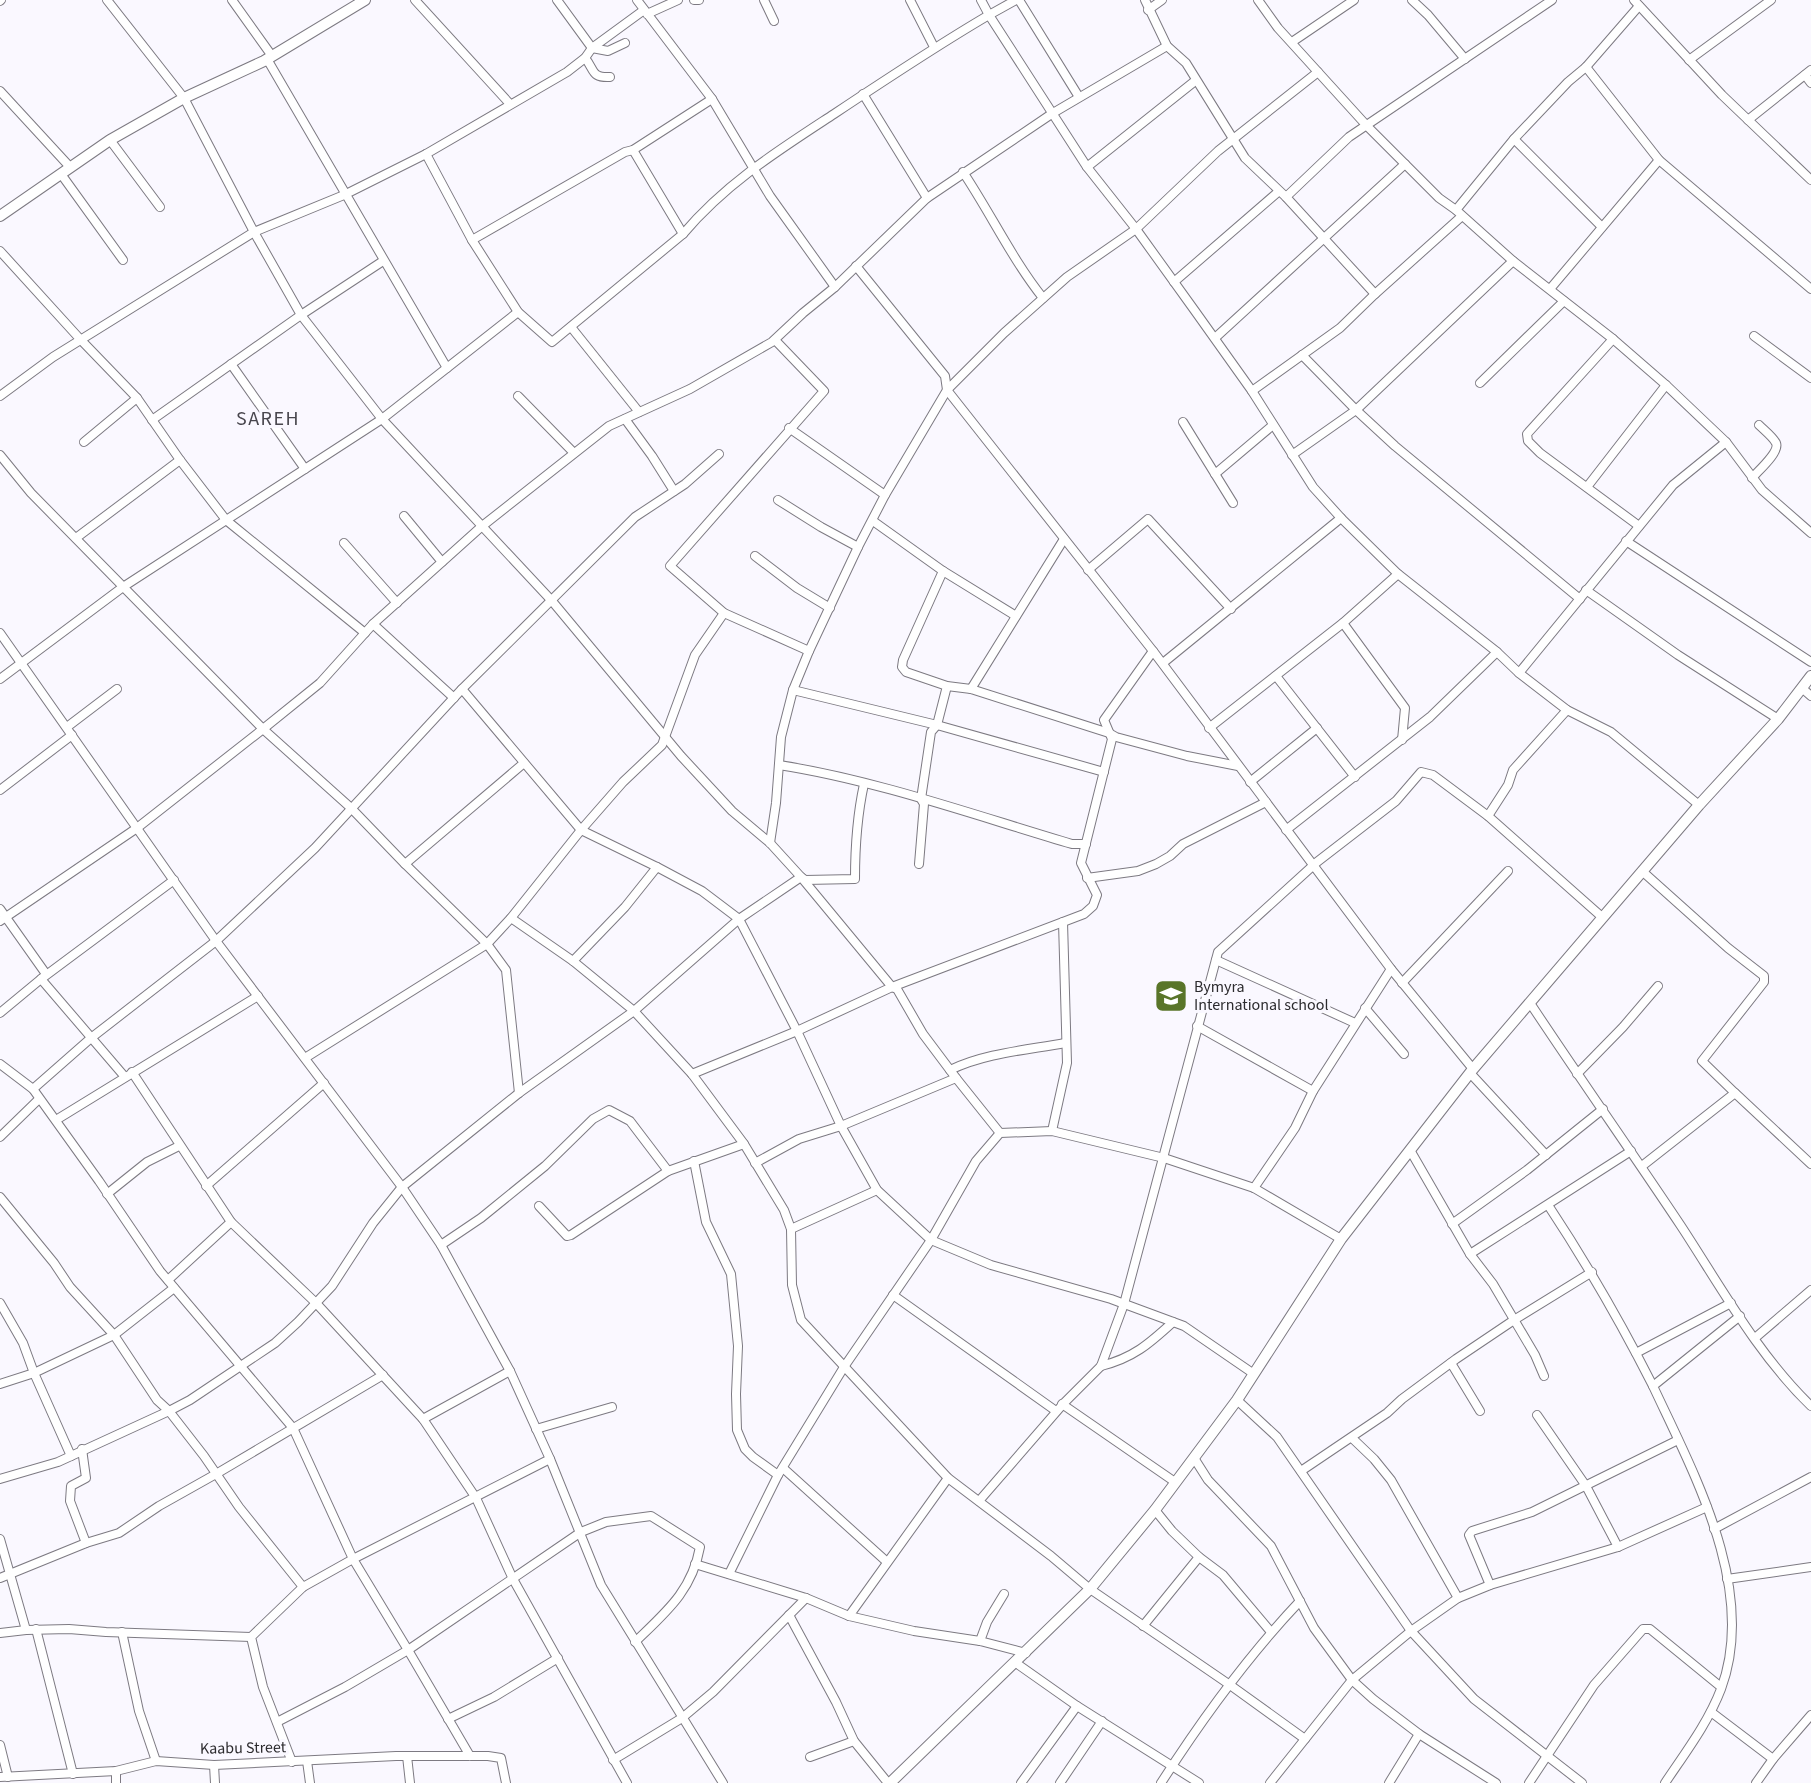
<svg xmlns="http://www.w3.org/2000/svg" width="1811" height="1783" font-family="'Source Sans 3',sans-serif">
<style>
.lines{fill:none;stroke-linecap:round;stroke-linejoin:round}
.minor-casing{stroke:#7d7a82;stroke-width:10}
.tertiary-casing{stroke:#7d7a82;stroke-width:12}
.minor{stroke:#fff;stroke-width:8}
.tertiary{stroke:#fff;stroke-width:10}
.labels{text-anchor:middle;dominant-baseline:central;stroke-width:6;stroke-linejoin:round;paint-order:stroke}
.poi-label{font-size:16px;fill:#2c2b2e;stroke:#faf8ff;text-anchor:start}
.street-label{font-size:16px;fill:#2c2b2e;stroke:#faf8ff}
.quarter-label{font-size:20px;letter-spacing:1.5px;fill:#48464d;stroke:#faf8ff}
</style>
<rect width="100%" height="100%" fill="#faf8ff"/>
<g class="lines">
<g class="minor-casing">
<g id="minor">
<polyline points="107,0 184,98 254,232 301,315 382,419 552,601 681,756 732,811 770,843 801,877 892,987 897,989 923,1034 956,1078"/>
<polyline points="232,0 272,56"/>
<polyline points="415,0 510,104"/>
<polyline points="557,0 592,48 608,51 625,43"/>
<polyline points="637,0 712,99 770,196 835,287"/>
<polyline points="694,0 699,0"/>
<polyline points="764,0 774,21"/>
<polyline points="910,0 934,47"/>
<polyline points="1016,0 989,15 1087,167 1136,229 1195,311 1252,391 1313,487 1341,518 1398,574 1497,652 1519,673 1567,710 1611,732 1699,805"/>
<polyline points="1019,0 1079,97"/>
<polyline points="1145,0 1167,46 1186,63 1245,158 1286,197 1375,294"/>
<polyline points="1258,0 1278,28 1367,126 1439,198 1456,210 1513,261 1613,339 1666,385 1726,442 1762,490 1811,533"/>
<polyline points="1412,0 1428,15 1465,59"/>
<polyline points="1634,0 1722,95 1811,180"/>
<polyline points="0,1 1,0"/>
<polyline points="1148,10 1162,0"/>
<polyline points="647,14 678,0"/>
<polyline points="1292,42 1354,0"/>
<path d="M585,58C595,70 591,78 610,77"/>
<polyline points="267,59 447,368"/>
<polyline points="1689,60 1771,0"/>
<polyline points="1805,75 1811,83"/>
<polyline points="0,91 70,167"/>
<polyline points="863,94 927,198"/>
<polyline points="1748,120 1811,70"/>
<polyline points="1514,139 1602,227"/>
<polyline points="110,140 160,207"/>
<polyline points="633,150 683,234"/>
<path d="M426,154L472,240L518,312L552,342L683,234C726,183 779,150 834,114C885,80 936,46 989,15L981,0"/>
<polyline points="1659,160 1811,289"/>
<polyline points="1087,167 1195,81"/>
<path d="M963,172C991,214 1012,259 1043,298"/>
<polyline points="61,174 123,260"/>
<polyline points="1286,197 1349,137 1552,0"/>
<polyline points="1456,210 1514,139 1568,82 1586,67 1639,6"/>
<polyline points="472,240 625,152 633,150 712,99"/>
<polyline points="0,251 80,339 137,398 180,460 226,520 365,633"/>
<polyline points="856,266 945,376 947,390 1153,651 1391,969 1473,1069"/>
<polyline points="1174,282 1278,192"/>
<polyline points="1550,289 1659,160 1586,67"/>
<polyline points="571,327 639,412"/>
<polyline points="1754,336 1811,378"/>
<polyline points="1215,338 1405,164"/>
<polyline points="1613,339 1527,434 1528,441 1540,453 1639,526"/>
<polyline points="775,340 824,391 670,566 724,613 809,651"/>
<polyline points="1302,355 1356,410 1395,446 1580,599"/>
<polyline points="231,364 305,469"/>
<polyline points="1480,383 1564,301"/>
<polyline points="1252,391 1340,328 1375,294 1462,216"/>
<polyline points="0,396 53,357 254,232 344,195 426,154 567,72 585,58 592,48 644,10"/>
<polyline points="518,396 574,453"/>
<polyline points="625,419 652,456 674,491"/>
<polyline points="152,420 301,315 383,261"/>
<polyline points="1183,422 1233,503"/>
<polyline points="789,428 885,495"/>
<polyline points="84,442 137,398"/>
<polyline points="0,455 31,493 263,729 351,808 405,864 487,944 506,970 519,1093"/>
<polyline points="1292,455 1356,410 1513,261"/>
<polyline points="1215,474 1273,425"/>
<path d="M1752,478C1758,471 1780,452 1776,443C1773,437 1764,430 1759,425"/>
<polyline points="1587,487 1666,385"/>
<polyline points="778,500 821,527 858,547"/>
<polyline points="404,516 442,562"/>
<polyline points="873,521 943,571 1016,616"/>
<polyline points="76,538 180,460"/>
<polyline points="1626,541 1811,662"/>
<polyline points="344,543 397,603"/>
<polyline points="755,556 797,588 830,608"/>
<polyline points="1088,570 1148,519 1231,609"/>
<polyline points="943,571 903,660 902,667 906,672 947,686 971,689 1109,733 1116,737 1187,756 1238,766"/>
<polyline points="1586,590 1678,655 1778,719"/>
<polyline points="1343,623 1405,708 1402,740"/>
<polyline points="373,624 454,698"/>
<polyline points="0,633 216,941 402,1187 441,1245 510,1371 550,1459 601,1585 723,1783"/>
<polyline points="1163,663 1341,518"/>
<polyline points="1519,673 1673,485 1726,442"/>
<polyline points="1276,676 1355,777"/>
<polyline points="0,679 123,587 382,419 518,312"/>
<polyline points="971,689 1064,539"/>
<polyline points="1803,689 1811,696"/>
<polyline points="793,690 937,725 1104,772"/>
<polyline points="67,727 117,689"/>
<polyline points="1209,728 1343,623 1398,574"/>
<path d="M779,765C876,780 977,816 1072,844H1086"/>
<polyline points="1250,782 1317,728"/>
<path d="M864,784C857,816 855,847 855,879L805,880L801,877L739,919L797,1031L841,1126L877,1190L931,1240L991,1265L1111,1299L1184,1326L1254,1374"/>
<polyline points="0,790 72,735"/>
<polyline points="1488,816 1508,785 1513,770 1567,710"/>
<polyline points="1286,830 1430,717 1497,652"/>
<polyline points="770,843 776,803 781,737 793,690 809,651 858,547 885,495 947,390 1004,333 1067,277 1136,229 1218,151 1318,72"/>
<polyline points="405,864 524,763"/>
<polyline points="919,864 924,804 921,799 931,732 937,725 947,686"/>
<polyline points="1642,871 1728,948 1764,976 1764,982 1702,1061 1735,1093"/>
<polyline points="1087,878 1138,871 1156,864 1170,856 1183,844 1266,802"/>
<polyline points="0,909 46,974"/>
<polyline points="511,918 573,961 634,1011 692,1074 744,1144 784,1210 791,1229 792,1285 801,1320 948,1478 1051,1556 1090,1589 1230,1685 1305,1739"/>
<polyline points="0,921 137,828 263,729 320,683 373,624 481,527 609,426 690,389 772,342 803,313 835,287 927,198 1053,113 1167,46"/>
<polyline points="1216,960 1355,1023"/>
<polyline points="573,961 625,907 657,867"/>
<polyline points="41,979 125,1077"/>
<polyline points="1402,983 1508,871"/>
<path d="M1530,1003C1579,1077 1631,1151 1681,1226C1721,1287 1758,1355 1811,1406"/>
<polyline points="1365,1008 1404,1054"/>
<polyline points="0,1013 41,979 174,880"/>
<polyline points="1197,1026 1313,1091"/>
<polyline points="305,1058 487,944 511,918 581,830 623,782 662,745 695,655 724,613"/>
<polyline points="0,1064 33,1089 99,1181 160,1271 293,1428 353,1559 408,1650 470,1756"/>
<path d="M950,1070C985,1053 1027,1050 1065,1043"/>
<polyline points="132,1072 231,1222 316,1303 423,1419 476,1498 513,1579 627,1783"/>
<polyline points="1470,1073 1546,1155"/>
<polyline points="692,1074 797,1031 892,987 1084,914 1093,906 1097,895 1081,863 1112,739 1104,720 1153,651"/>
<polyline points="1577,1074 1623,1027 1658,986"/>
<polyline points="33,1089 91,1038 216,941 315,848 462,689 635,517 685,484 719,454"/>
<polyline points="56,1120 258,996"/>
<polyline points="1052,1131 1067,1063 1063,922"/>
<polyline points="0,1137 39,1099"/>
<polyline points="1410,1150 1470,1254 1493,1284 1535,1355 1544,1376"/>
<polyline points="694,1161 706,1222 731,1274 738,1346 736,1394 737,1430 745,1449 753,1457 778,1475"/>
<polyline points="755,1163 799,1139 841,1126 956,1078 1000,1133"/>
<polyline points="1642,1166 1735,1093 1811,1164"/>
<polyline points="206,1186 324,1083"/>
<polyline points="1254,1188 1295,1128 1313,1091 1391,969"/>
<polyline points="107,1194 147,1162 179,1146"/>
<polyline points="0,1197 54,1263 70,1287 114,1335 157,1400 169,1411 204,1456 239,1507 303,1587"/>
<path d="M1548,1205C1587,1264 1621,1323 1653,1386"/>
<polyline points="539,1206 567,1236 571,1235 668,1171 744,1144"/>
<polyline points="1452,1224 1527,1170 1603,1109"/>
<polyline points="791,1229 877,1190"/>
<polyline points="441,1245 481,1218 545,1166 593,1119 609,1110 630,1121 668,1171"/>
<polyline points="1470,1254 1631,1151"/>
<polyline points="168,1280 231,1222"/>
<polyline points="893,1295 1056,1411"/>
<polyline points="0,1303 23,1343 34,1373 71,1456"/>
<polyline points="1755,1338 1811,1290"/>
<polyline points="1636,1353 1731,1303"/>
<polyline points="1451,1363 1480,1411"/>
<path d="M1101,1366C1133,1358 1149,1344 1173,1322"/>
<polyline points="0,1384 34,1373 114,1335 174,1288"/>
<polyline points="1237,1400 1277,1437 1411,1631 1474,1699 1582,1783"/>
<polyline points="1062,1404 1175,1482"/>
<polyline points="1537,1415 1586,1486 1618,1547"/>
<polyline points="423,1419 510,1371"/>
<polyline points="536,1429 612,1407"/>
<polyline points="1352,1438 1374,1459 1391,1480 1458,1598"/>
<polyline points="82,1449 86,1478 71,1486 70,1501 86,1543"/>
<polyline points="1194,1458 1208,1480 1271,1546 1314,1628 1352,1680 1373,1699 1419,1734 1496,1783"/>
<polyline points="783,1468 887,1562"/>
<polyline points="1301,1471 1387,1413 1402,1399 1456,1359 1514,1320 1592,1272"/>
<polyline points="0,1479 58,1462 169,1411 190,1400 275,1343 298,1322 332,1286 373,1223 402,1187 519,1093 634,1011 739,919 702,891 657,867 581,830 462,689"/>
<polyline points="979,1501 1064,1403 1101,1366 1124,1304 1218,952 1317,862 1396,801 1421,772 1433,775 1488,816 1602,917"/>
<polyline points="1714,1529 1811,1477"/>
<polyline points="0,1539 26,1630"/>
<polyline points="1199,1557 1223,1575 1271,1632"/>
<polyline points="695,1564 806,1598 849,1616 914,1631 980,1641 1026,1653"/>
<polyline points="729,1574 778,1475 844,1367 931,1240 976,1161 1000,1133 1052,1131 1164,1158 1254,1188 1341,1239"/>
<polyline points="0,1578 86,1543 119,1533 159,1506 216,1474 383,1375"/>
<polyline points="1727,1579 1811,1567"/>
<polyline points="1490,1585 1469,1535 1472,1531 1532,1512 1678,1440"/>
<polyline points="789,1615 836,1702 854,1741 888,1783"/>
<polyline points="849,1616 948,1478"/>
<polyline points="1143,1626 1199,1557 1172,1531 1155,1510"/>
<polyline points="36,1629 73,1774"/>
<polyline points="122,1632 139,1711 156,1761"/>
<polyline points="0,1633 26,1630 69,1629 106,1632 251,1637"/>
<polyline points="980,1641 987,1622 1004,1594"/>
<polyline points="1016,1663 1077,1706 1199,1783"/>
<polyline points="1711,1712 1773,1759"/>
<polyline points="448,1719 494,1697 558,1658"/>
<path d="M277,1722L345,1687L408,1650L581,1532L606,1522L651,1516L700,1547C692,1591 666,1612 635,1642"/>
<polyline points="0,1745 8,1777"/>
<polyline points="407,1756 410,1783"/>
<polyline points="810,1757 854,1741"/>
<polyline points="613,1760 682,1718 713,1692 806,1598"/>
<polyline points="307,1761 310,1783"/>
<polyline points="292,1762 263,1687 251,1637 303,1587 353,1559 550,1459"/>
<polyline points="214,1765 215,1783"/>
<polyline points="116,1771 116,1783"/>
<polyline points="0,1777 116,1771 156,1761 214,1765 396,1756 488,1756 501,1758 506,1783"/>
<polyline points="1021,1783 1077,1706"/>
<polyline points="1060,1783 1102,1721"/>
<path d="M1161,1783C1202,1719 1248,1656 1300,1601"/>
<polyline points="1270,1783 1352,1680 1411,1631 1458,1598 1490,1585 1618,1547 1707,1507"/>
<polyline points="1389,1783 1419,1734"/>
<polyline points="1529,1783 1594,1685 1643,1629 1650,1629 1721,1687"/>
<path d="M1665,1783C1685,1753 1708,1723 1721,1689C1758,1590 1694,1474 1653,1386L1740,1316"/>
<polyline points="1756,1783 1773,1759 1811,1715"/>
</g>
</g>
<g class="tertiary-casing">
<g id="tertiary">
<polyline points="0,216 110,140 184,98 264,61 365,0"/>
<polyline points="890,1783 1090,1589 1155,1510 1237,1400 1341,1239 1473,1069 1699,805 1778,719 1811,676"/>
</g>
</g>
<use href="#minor" class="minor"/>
<use href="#tertiary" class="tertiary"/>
</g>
<defs>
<g id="school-square" transform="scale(1.725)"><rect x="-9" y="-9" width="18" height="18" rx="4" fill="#597529" stroke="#faf8ff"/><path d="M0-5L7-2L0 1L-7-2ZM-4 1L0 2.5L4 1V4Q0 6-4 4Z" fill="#fff"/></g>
</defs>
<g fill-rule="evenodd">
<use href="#school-square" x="1171" y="996"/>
</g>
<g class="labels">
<g class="poi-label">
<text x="1194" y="987">Bymyra<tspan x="1194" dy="18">International school</tspan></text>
</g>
<g class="street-label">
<text transform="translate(243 1748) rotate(-1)">Kaabu Street</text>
</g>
<g class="quarter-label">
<text x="268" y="419">SAREH</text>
</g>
</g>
</svg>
